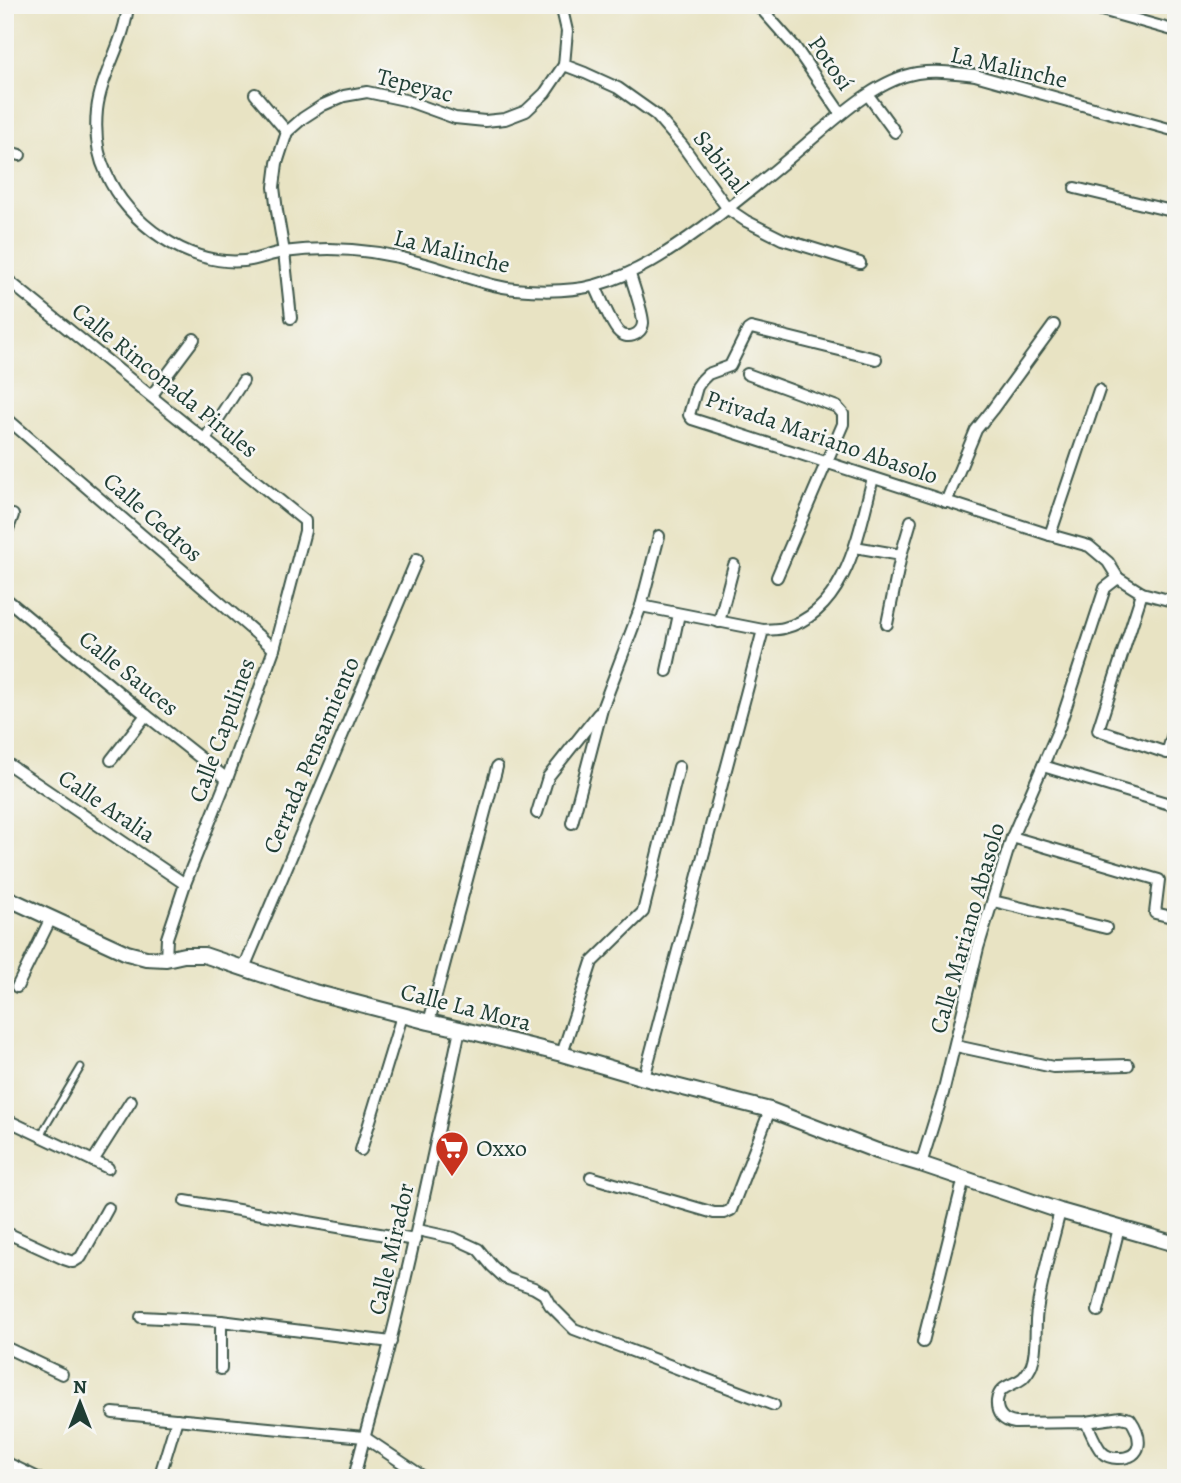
<svg xmlns="http://www.w3.org/2000/svg" width="1181" height="1483" font-family="Alegreya,serif">
<style>
.lines{fill:none;stroke-linecap:round;stroke-linejoin:round}
.service-casing{stroke:#3d5649;stroke-width:9}
.minor-casing{stroke:#3d5649;stroke-width:14}
.tertiary-casing{stroke:#3d5649;stroke-width:18}
.service{stroke:#fff;stroke-width:5}
.minor{stroke:#fff;stroke-width:10}
.tertiary{stroke:#fff;stroke-width:14}
.labels{text-anchor:middle;dominant-baseline:central;stroke-width:5;stroke-linejoin:round;paint-order:stroke}
.street-label{font-size:24px;fill:#1f3d34;stroke:#f6f6f2}
.poi-label{font-size:24px;fill:#1f3d34;stroke:#f6f6f2;text-anchor:start}
</style>
<rect width="100%" height="100%" fill="#f6f6f2"/>
<filter id="ink" filterUnits="userSpaceOnUse"><feTurbulence type="fractalNoise" baseFrequency=".0143" numOctaves="2"/><feDisplacementMap in="SourceGraphic" scale="14" xChannelSelector="R" yChannelSelector="G"/><feConvolveMatrix kernelMatrix="1 2 1 2 8 2 1 2 1" color-interpolation-filters="sRGB"/></filter>
<filter id="wash" filterUnits="userSpaceOnUse"><feTurbulence type="fractalNoise" baseFrequency=".00686" numOctaves="4" result="noise"/><feDisplacementMap in="SourceGraphic" scale="28" xChannelSelector="R" yChannelSelector="G"/><feGaussianBlur stdDeviation="1.57" result="paint"/><feColorMatrix in="noise" values="0 0 0 0 0 0 0 0 0 0 0 0 0 0 0 0 0 1.4 0 .05"/><feComposite in="paint" operator="in"/></filter>
<g filter="url(#wash)">
<rect width="100%" height="100%" fill="#e8e3c3"/>
</g>
<g filter="url(#ink)">
<g class="lines">
<g class="service-casing">
<polyline id="service" points="40,1136 81,1067"/>
</g>
<g class="minor-casing">
<g id="minor">
<path d="M128,5C125,42 101,74 97,110C95,131 97,154 106,173C127,223 188,266 244,261C257,260 270,254 283,252C298,250 314,249 329,249C360,249 391,254 421,263C445,269 468,279 493,285C520,292 568,293 596,285C636,274 669,252 702,228C738,201 772,173 806,144C837,118 876,80 917,73C937,70 956,73 975,75L1176,131"/>
<polyline points="758,5 795,47 841,114"/>
<polyline points="1084,5 1176,31"/>
<polyline points="564,65 585,73 618,88 656,115 682,145 728,209 746,221 782,239 860,263"/>
<polyline points="255,94 287,132"/>
<polyline points="868,95 895,132"/>
<polyline points="5,151 20,155"/>
<polyline points="1075,188 1176,212"/>
<polyline points="5,278 305,521 305,531 274,649 227,779 185,884 167,938 166,959"/>
<path d="M595,286C601,298 610,322 618,331C626,341 642,335 643,323C643,312 633,285 630,274"/>
<polyline points="291,318 284,252 277,211 274,187 277,163 287,132 303,118 323,105 344,96 367,92 405,100 455,118 485,121 505,119 526,111 545,93 564,65 567,31 561,5"/>
<polyline points="876,359 751,328 748,330 730,366 708,374 702,380 697,387 689,415 692,419 711,425 1050,535 1089,546 1108,562 1118,578"/>
<polyline points="747,374 837,407 843,414 843,424 777,577"/>
<polyline points="152,395 194,339"/>
<polyline points="5,417 274,649"/>
<polyline points="205,439 243,381"/>
<polyline points="946,502 976,430 992,410 1054,325"/>
<polyline points="1050,535 1099,390"/>
<polyline points="5,537 13,515"/>
<polyline points="855,547 901,555 887,624"/>
<polyline points="901,555 911,521"/>
<polyline points="1142,593 1098,730 1167,753 1176,724"/>
<polyline points="5,598 146,715 227,779"/>
<polyline points="641,606 763,630"/>
<polyline points="719,622 734,565"/>
<polyline points="667,671 679,614"/>
<polyline points="111,760 146,715"/>
<polyline points="5,762 185,884"/>
<polyline points="1043,766 1176,806"/>
<polyline points="537,813 548,777 598,714"/>
<polyline points="572,823 602,709 641,606 659,536"/>
<polyline points="1012,837 1159,880 1155,913 1176,918"/>
<polyline points="993,901 1106,928"/>
<polyline points="244,968 417,559"/>
<polyline points="17,987 51,918"/>
<polyline points="429,1022 497,767"/>
<polyline points="956,1046 1053,1067 1128,1065"/>
<polyline points="562,1054 592,962 643,912 679,767"/>
<path d="M644,1078L763,630C770,629 777,630 784,628C847,612 859,531 873,478"/>
<polyline points="5,1119 108,1168"/>
<polyline points="361,1150 402,1016"/>
<polyline points="93,1161 131,1101"/>
<polyline points="921,1164 943,1093 978,948 1012,837 1059,728 1105,588 1118,578 1142,593 1176,602"/>
<polyline points="591,1177 714,1213 724,1213 731,1210 770,1110"/>
<polyline points="185,1201 415,1240"/>
<path d="M1060,1211C1052,1244 1042,1277 1037,1311C1034,1328 1038,1347 1032,1364C1031,1368 1026,1375 1023,1378C1013,1386 999,1385 997,1401C996,1414 1003,1421 1015,1423L1086,1422L1121,1417L1130,1419C1142,1436 1145,1459 1117,1458C1112,1458 1105,1456 1102,1452C1096,1446 1090,1430 1086,1422"/>
<polyline points="418,1230 454,1238 478,1249 492,1266 505,1278 534,1288 544,1294 550,1305 574,1329 774,1405"/>
<polyline points="5,1232 64,1259 73,1262 81,1257 108,1208"/>
<polyline points="1098,1311 1119,1228"/>
<polyline points="141,1317 221,1321 391,1342"/>
<polyline points="923,1342 964,1178"/>
<polyline points="5,1347 62,1374"/>
<polyline points="221,1369 221,1321"/>
<polyline points="113,1413 364,1437 425,1478"/>
<polyline points="5,1462 38,1478"/>
<polyline points="159,1478 177,1419"/>
<path d="M354,1478C365,1431 380,1385 391,1338C417,1235 438,1132 460,1029"/>
</g>
</g>
<g class="tertiary-casing">
<polyline id="tertiary" points="5,897 127,953 146,958 166,959 184,955 204,955 314,992 429,1022 460,1029 562,1054 644,1078 770,1110 877,1151 921,1164 1060,1211 1176,1244"/>
</g>
<use href="#service" class="service"/>
<use href="#minor" class="minor"/>
<use href="#tertiary" class="tertiary"/>
</g>
</g>
<defs>
<g id="supermarket-pin" transform="scale(1.75)"><path d="M0 17L-7.5 6A9.5 9.5 0 1 1 7.5 6Z" fill="#c8321e" stroke="#f6f6f2"/><path d="M-6-5.5h2.5l.6 2H6L4.5 2H-2.5L-4.4-4H-6ZM-1.5 3.2a1.3 1.3 0 1 0 .1 0ZM3 3.2a1.3 1.3 0 1 0 .1 0Z" fill="#fff"/></g>
</defs>
<g fill-rule="evenodd">
<use href="#supermarket-pin" x="452" y="1148"/>
</g>
<g class="labels">
<g class="street-label">
<text transform="translate(831 63) rotate(55)">Potosí</text>
<text transform="translate(1009 67) rotate(13)">La Malinche</text>
<text transform="translate(415 85) rotate(14)">Tepeyac</text>
<text transform="translate(721 162) rotate(52)">Sabinal</text>
<text transform="translate(452 251) rotate(14)">La Malinche</text>
<text transform="translate(165 380) rotate(39)">Calle Rinconada Pirules</text>
<text transform="translate(822 437) rotate(19)">Privada Mariano Abasolo</text>
<text transform="translate(153 517) rotate(41)">Calle Cedros</text>
<text transform="translate(129 673) rotate(39)">Calle Sauces</text>
<text transform="translate(222 730) rotate(-70)">Calle Capulines</text>
<text transform="translate(311 755) rotate(-67)">Cerrada Pensamiento</text>
<text transform="translate(107 806) rotate(34)">Calle Aralia</text>
<text transform="translate(967 928) rotate(-74)">Calle Mariano Abasolo</text>
<text transform="translate(466 1007) rotate(14)">Calle La Mora</text>
<text transform="translate(391 1249) rotate(-77)">Calle Mirador</text>
</g>
<g class="poi-label">
<text x="476" y="1148">Oxxo</text>
</g>
</g>
<rect width="1181" height="1483" fill="none" stroke="#f6f6f2" stroke-width="28"/>
<g transform="translate(80 1403)" stroke="#f6f6f2" stroke-width="5" paint-order="stroke">
<path d="M0-5L12 26L0 18L-12 26Z" fill="#1f3d34"/>
<text y="-10" font-size="19" font-weight="bold" text-anchor="middle" fill="#1f3d34">N</text>
</g>
</svg>
